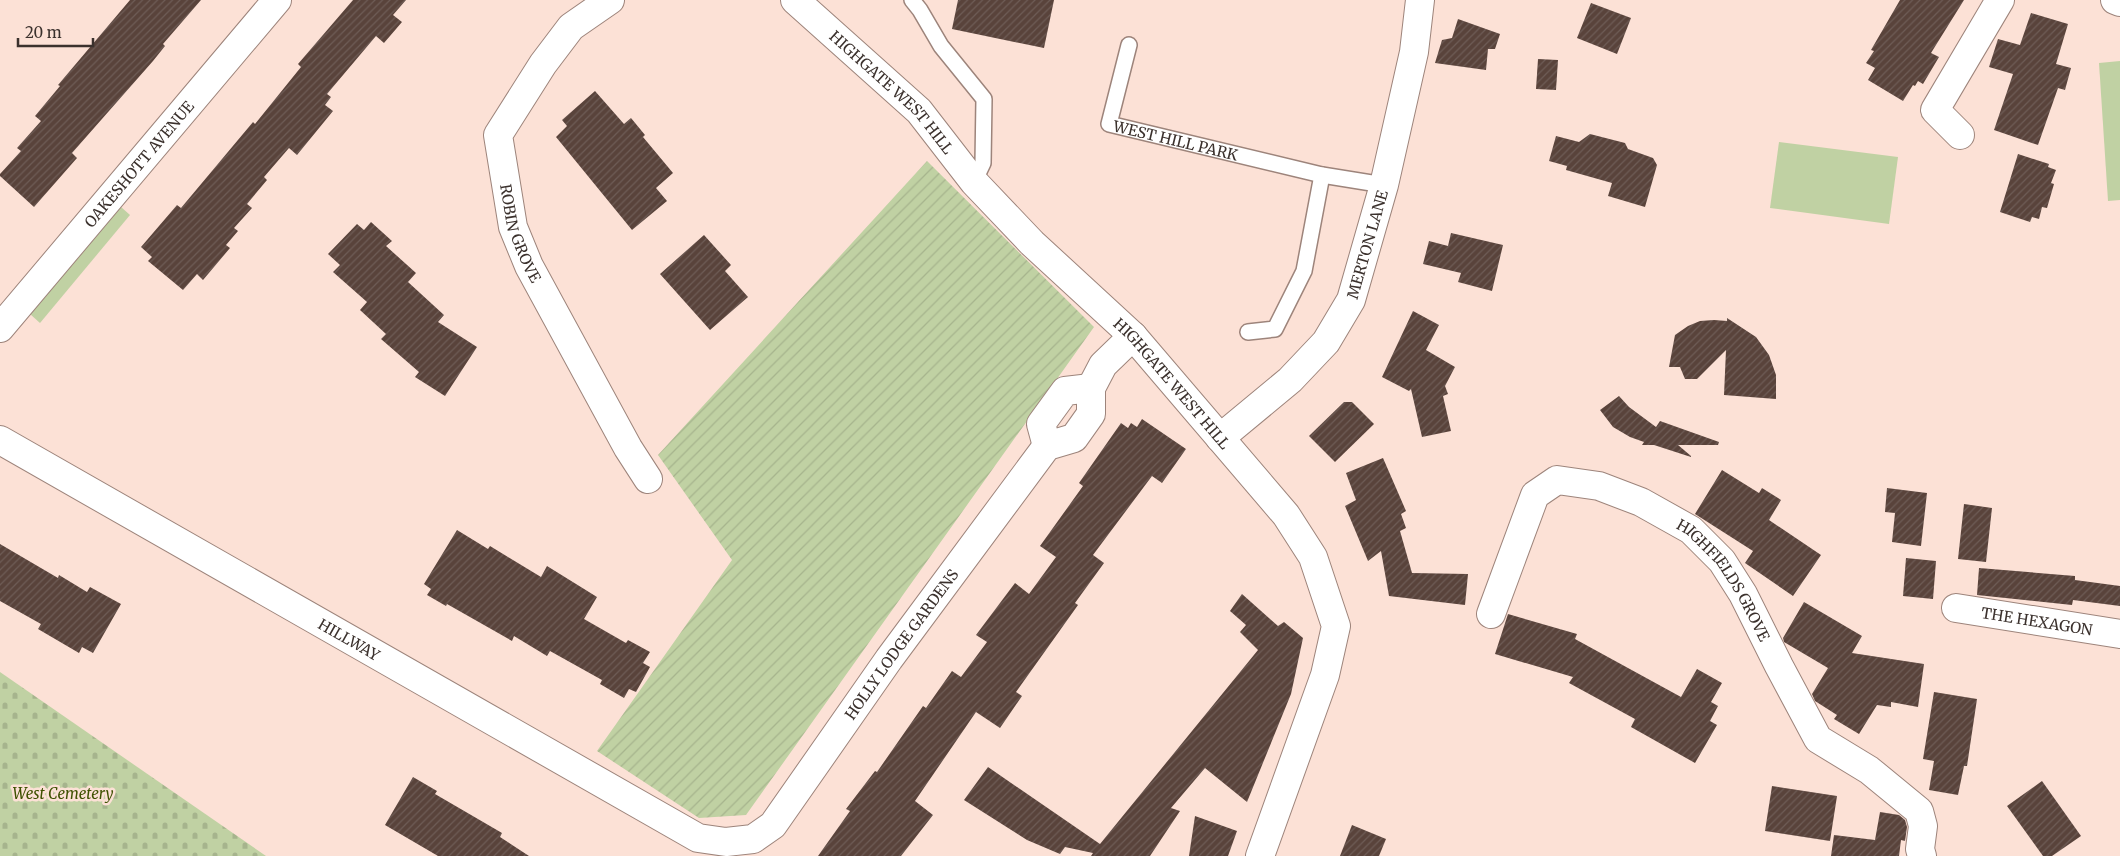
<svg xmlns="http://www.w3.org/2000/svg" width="2120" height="856" font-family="Merriweather,serif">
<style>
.grass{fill:#c0d1a3}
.cemetery{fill:url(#cemetery-stones)}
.garden{fill:url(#garden-furrows)}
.building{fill:url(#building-hatch)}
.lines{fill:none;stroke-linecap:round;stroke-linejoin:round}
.lane-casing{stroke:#9d847b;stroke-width:18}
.street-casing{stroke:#9d847b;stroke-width:30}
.secondary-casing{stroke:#9d847b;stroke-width:30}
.lane{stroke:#fff;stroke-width:15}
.street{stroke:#fff;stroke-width:28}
.secondary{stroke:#fff;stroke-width:28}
.labels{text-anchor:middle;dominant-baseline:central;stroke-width:5;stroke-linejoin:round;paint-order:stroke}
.street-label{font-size:15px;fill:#3b312d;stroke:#fce1d6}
.park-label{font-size:15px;font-style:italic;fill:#3e5101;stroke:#fce1d6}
</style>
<defs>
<pattern id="cemetery-stones" width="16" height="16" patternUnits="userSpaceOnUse" patternTransform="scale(1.25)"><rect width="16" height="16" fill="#c0d1a3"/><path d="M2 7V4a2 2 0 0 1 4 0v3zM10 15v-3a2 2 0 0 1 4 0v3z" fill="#a6b48d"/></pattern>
<pattern id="garden-furrows" width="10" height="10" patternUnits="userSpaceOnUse" patternTransform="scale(1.25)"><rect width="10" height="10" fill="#c0d1a3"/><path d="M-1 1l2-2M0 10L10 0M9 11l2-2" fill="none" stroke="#a6b48d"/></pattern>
<pattern id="building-hatch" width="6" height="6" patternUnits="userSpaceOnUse" patternTransform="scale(1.25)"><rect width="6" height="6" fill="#59433b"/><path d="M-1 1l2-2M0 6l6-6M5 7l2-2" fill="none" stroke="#6e5c56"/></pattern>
</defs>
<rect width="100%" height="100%" fill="#fce1d6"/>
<g class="grass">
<polygon points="2120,61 2120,200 2108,201 2099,63"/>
<polygon points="1779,142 1898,157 1889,224 1770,208"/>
<polygon points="121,207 130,215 40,323 30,314"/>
</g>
<polygon class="cemetery" points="0,672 266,856 0,856"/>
<polygon class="garden" points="927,161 1094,327 746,815 699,818 597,751 732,560 658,455"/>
<g class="building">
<polygon points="130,0 201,0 163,44 165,46 153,61 72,153 77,158 34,207 0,176 0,174 21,151 17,148 41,121 35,116 60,86 58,85"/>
<polygon points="353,0 406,0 393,15 402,22 384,43 376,36 327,94 331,97 325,105 333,111 297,155 289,148 264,177 267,180 247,204 252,208 234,228 238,231 226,245 230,248 203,280 197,274 183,290 148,261 152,257 141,247 177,205 181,208 253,122 255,124 301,67 298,64"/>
<polygon points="958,0 1054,0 1044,48 952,29"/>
<polygon points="1900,0 1964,0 1931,53 1939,57 1923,84 1918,81 1915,86 1913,85 1903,101 1868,80 1875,68 1866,63 1874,51 1871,50"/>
<polygon points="1591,3 1631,18 1617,54 1577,38"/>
<polygon points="2031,13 2068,24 2056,64 2071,68 2065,90 2058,88 2038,145 1994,130 2013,74 1989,67 1998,39 2020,45"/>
<polygon points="1458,19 1500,34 1495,49 1488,49 1486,70 1435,63 1442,40 1452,38"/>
<polygon points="1538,59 1558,60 1556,90 1536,89"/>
<polygon points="595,91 624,124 631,118 645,135 643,137 673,173 656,188 667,201 632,230 556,137 567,126 562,120"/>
<polygon points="1590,134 1625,143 1628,149 1653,158 1657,165 1645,207 1608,196 1612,183 1566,170 1567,166 1549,161 1556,136 1579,142"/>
<polygon points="2018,154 2049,164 2048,167 2056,170 2051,183 2054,184 2047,208 2042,207 2039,219 2032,217 2030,222 2000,212"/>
<polygon points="371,222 392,241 386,246 416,273 408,282 444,315 438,322 477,347 445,396 415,377 419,372 381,339 386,334 360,310 367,302 333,272 340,265 328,254 357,224 364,230"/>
<polygon points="1451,233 1503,245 1492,291 1458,282 1461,273 1423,264 1429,241 1448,246"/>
<polygon points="704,235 731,265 725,271 748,297 710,330 660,274"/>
<polygon points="1413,311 1439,325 1426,350 1455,367 1445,386 1448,394 1443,396 1451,431 1422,437 1411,389 1409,391 1382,377"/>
<polygon points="1727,318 1756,337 1769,355 1776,375 1776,399 1724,395 1726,350 1697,379 1685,379 1680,367 1669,367 1675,335 1688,326 1700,321 1714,320 1727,321"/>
<polygon points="1619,396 1629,407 1656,427 1660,421 1719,442 1718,445 1678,445 1691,456 1691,457 1654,445 1642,445 1644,442 1630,437 1613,427 1600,410"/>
<polygon points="1344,402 1352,402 1374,424 1335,462 1309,436"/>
<polygon points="1142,419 1186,449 1162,483 1152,476 1093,555 1104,563 1075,603 1078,605 1016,692 1022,696 1000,728 976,712 915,801 933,815 901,856 818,856 850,811 846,809 875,771 877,772 923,706 926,708 952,671 961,677 987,642 976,635 1015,583 1029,594 1056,557 1040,546 1083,486 1079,483 1121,423 1128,428 1131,423 1137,427"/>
<polygon points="1383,458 1406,511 1401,514 1406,528 1400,531 1412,573 1468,574 1465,605 1389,596 1381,551 1368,561 1345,506 1356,500 1346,473"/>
<polygon points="1722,470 1759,493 1762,488 1781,500 1769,520 1821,555 1793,596 1745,563 1753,551 1695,514"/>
<polygon points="1887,488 1927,493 1921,546 1892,542 1895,513 1885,512"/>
<polygon points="1964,504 1992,508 1986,562 1958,559"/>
<polygon points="457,530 488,549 490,546 541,577 547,566 597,597 584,619 626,643 628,640 650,652 643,663 650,667 636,692 629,689 624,698 600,684 602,680 550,651 547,656 514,636 512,641 447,604 446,606 427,595 431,589 424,584"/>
<polygon points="0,544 58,578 59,575 87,592 90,587 121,604 93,653 82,647 79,653 38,629 41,624 0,601"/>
<polygon points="1906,558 1936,561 1933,599 1903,596"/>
<polygon points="1979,568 2075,576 2075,580 2120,586 2120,606 2073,600 2072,605 1977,595"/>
<polygon points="1242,594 1278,626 1284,622 1303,638 1291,694 1247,802 1205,768 1171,808 1180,811 1150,856 1091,856 1093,853 1065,847 1060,854 1027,840 964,800 988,767 1100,844 1258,650 1240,632 1246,625 1230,611"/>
<polygon points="1804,602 1862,636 1852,653 1924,664 1918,707 1891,702 1891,707 1877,705 1859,734 1834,719 1837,715 1815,701 1812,694 1828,668 1784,642 1783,638"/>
<polygon points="1508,614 1577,634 1575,639 1681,697 1697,669 1722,683 1711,702 1718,706 1710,721 1717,725 1695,763 1631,727 1635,719 1569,683 1573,677 1495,654"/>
<polygon points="1934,692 1977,699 1967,766 1964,766 1958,795 1929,790 1934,761 1923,759"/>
<polygon points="413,777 437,791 435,794 502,833 500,837 529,856 438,856 385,825"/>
<polygon points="2042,781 2081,836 2052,856 2043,856 2007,806"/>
<polygon points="1772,786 1837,796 1830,841 1765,831"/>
<polygon points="1880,812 1899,815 1905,820 1907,827 1905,841 1901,840 1899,856 1831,856 1834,835 1875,840"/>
<polygon points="1195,816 1237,831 1228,856 1189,856"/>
<polygon points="1352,825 1386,839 1379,856 1340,856"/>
</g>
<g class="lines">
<g class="lane-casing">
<g id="lane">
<polyline points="912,0 920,10 941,46 984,99 983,163 974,182"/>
<path id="s1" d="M1129,45L1109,124L1322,175L1384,185"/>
<polyline points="1248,332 1275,329 1304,271 1322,175"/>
</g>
</g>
<g class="street-casing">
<g id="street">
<path id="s2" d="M610,0L571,27L543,64L498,135L513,227L529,266L628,448L648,479"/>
<polyline points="2115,0 2120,2"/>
<polyline points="1960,135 1935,110 2000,0"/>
<path id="s3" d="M0,328L277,0"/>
<path id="s4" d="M1220,438L1290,380L1326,342L1351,300L1384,185L1414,52L1420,0"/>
<path id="s5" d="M0,440L698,838L726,842L753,839L773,825L889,659L1047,446L1074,438L1091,414V388L1103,365L1133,336"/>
<polyline points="1047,446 1041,424 1065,391 1091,388"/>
<path id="s6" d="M1956,608L2120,634"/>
<path id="s7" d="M1491,614L1535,495L1557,480L1599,486L1641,502L1691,530L1722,561L1743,594L1779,666L1818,739L1869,770L1919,811L1923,826L1920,849L1922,856"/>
</g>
</g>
<g class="secondary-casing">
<g id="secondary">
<path id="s8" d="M795,0L919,111L974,182L1032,243L1133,336L1286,515L1313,557L1336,626L1325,675L1260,856"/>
</g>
</g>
<use href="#lane" class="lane"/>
<use href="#street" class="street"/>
<use href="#secondary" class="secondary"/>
</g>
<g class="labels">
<g class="street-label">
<text stroke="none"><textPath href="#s8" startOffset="134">HIGHGATE WEST HILL</textPath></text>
<text stroke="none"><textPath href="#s1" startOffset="150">WEST HILL PARK</textPath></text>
<text stroke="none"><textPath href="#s3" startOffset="215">OAKESHOTT AVENUE</textPath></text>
<text stroke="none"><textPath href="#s2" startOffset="279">ROBIN GROVE</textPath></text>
<text stroke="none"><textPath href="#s4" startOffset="250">MERTON LANE</textPath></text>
<text stroke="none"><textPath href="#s8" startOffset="539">HIGHGATE WEST HILL</textPath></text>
<text stroke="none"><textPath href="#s7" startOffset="358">HIGHFIELDS GROVE</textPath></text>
<text stroke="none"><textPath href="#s6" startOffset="82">THE HEXAGON</textPath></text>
<text stroke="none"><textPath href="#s5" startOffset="402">HILLWAY</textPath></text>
<text stroke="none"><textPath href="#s5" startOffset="1105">HOLLY LODGE GARDENS</textPath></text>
</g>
<g class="park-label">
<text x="63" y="793">West Cemetery</text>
</g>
</g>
<path d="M18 38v8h75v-8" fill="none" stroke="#3b312d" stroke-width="2.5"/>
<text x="25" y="38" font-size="15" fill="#3b312d" stroke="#fce1d6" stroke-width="4" paint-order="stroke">20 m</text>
</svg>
